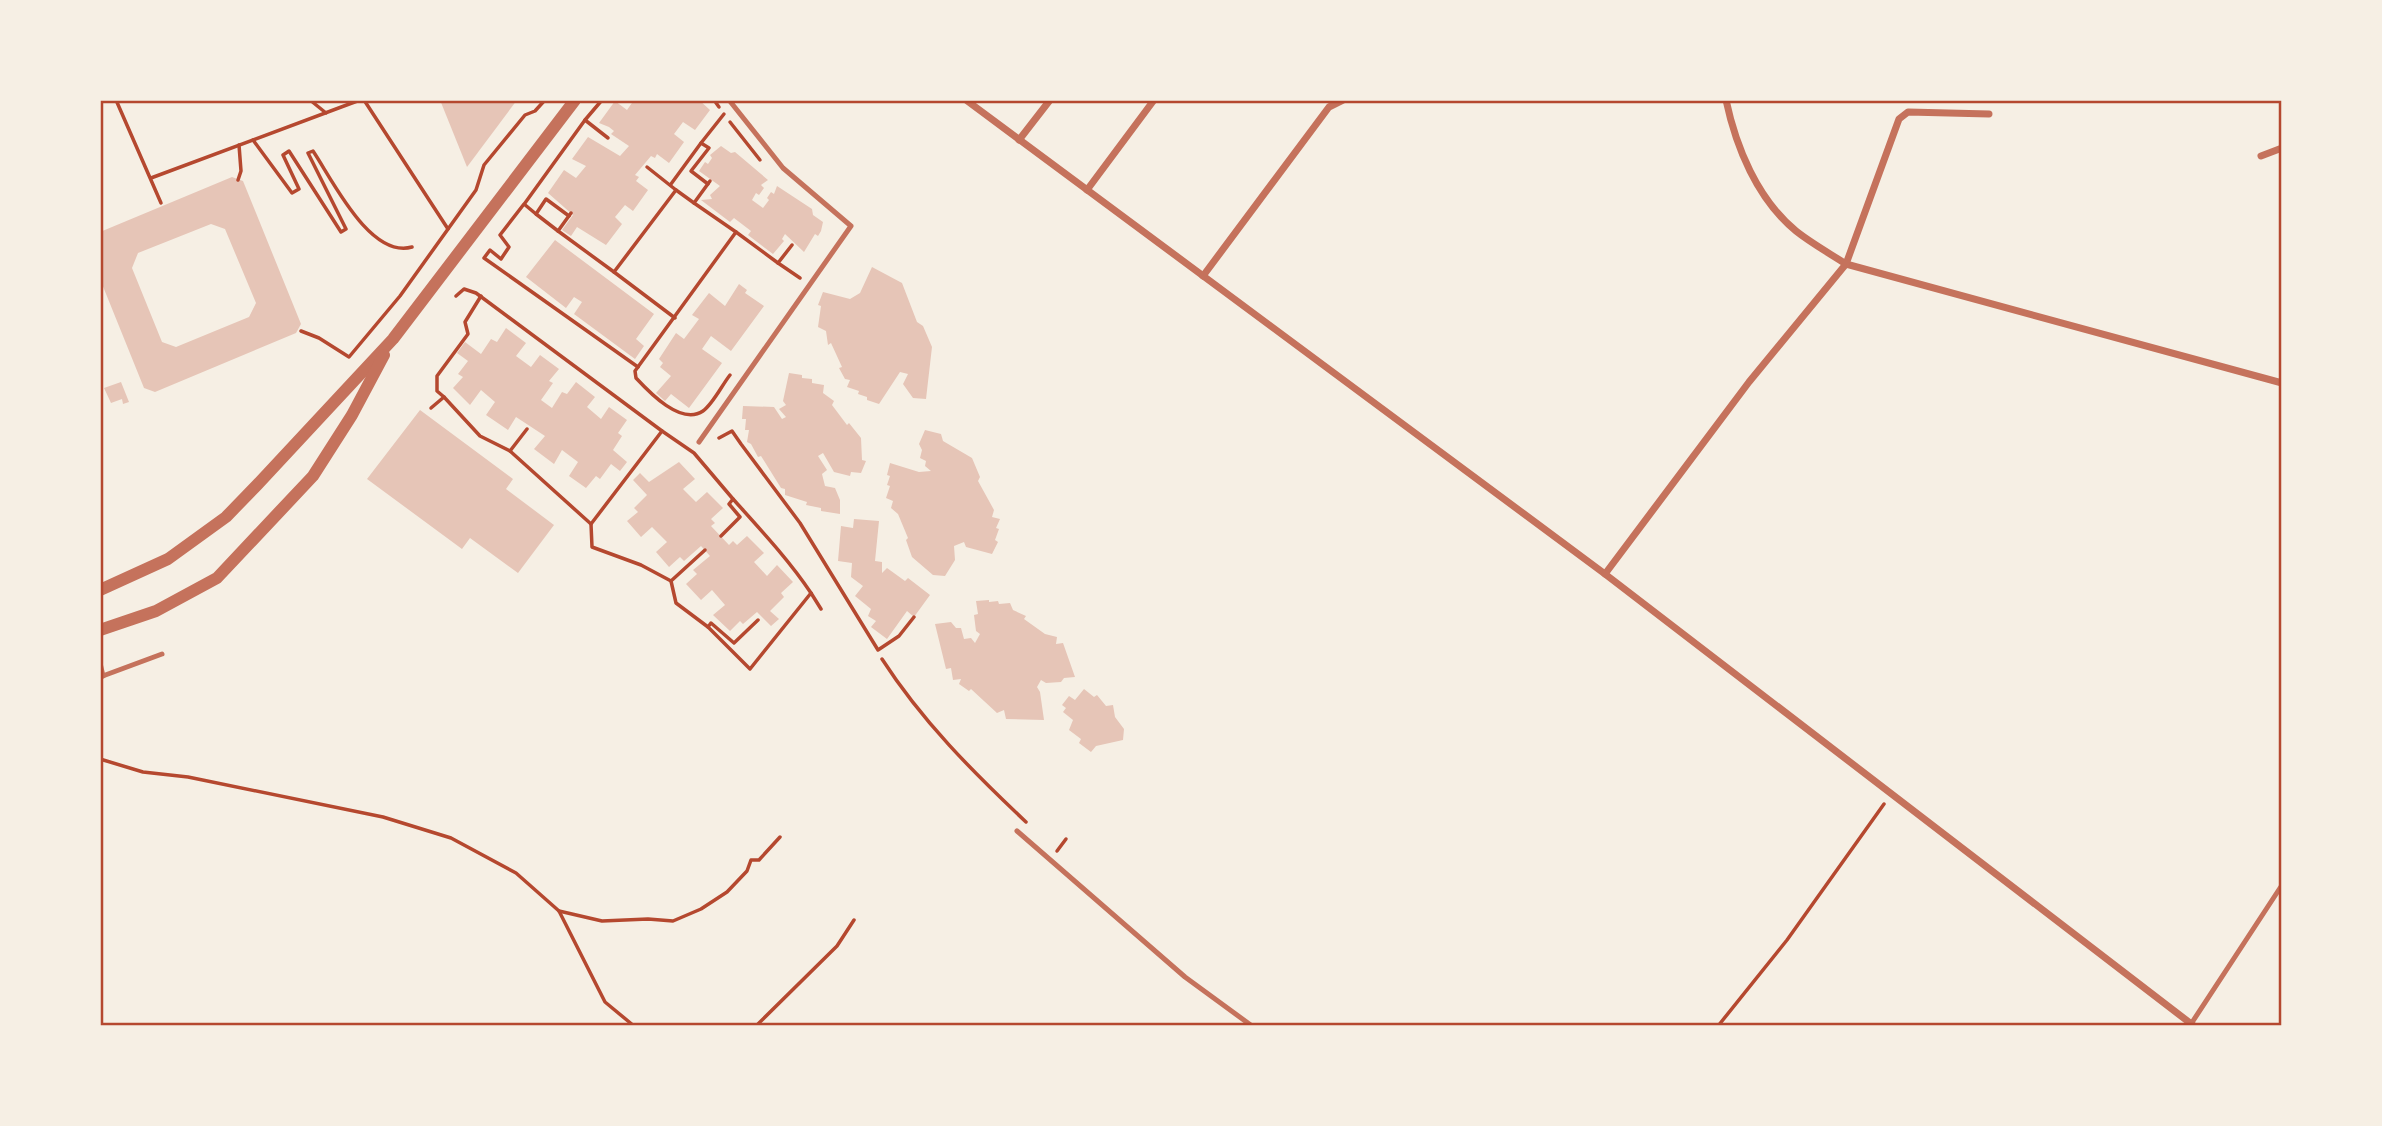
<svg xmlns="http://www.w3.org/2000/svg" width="2382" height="1126" font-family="Jost,sans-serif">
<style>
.building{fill:#e6c5b7;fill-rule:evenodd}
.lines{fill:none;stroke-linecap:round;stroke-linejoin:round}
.path{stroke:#b5482f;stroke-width:3.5}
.service{stroke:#c5725c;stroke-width:5}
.minor{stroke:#c5725c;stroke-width:7}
.tertiary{stroke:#c5725c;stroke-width:12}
.neatline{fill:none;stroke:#b5482f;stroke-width:2.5}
</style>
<rect width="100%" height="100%" fill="#f6efe4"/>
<g class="building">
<polygon points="440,100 517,100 467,167"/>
<polygon points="634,100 699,100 710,110 695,130 683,122 674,134 684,142 669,163 657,154 655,158 651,156 635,175 639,177 636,181 648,190 633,211 625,205 615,217 622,224 606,245 577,227 571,236 562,230 573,215 548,193 564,170 576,178 586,166 572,159 588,137 620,156 629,146 611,134 614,131 609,127 599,123 615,101 627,110"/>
<polygon points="721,146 731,153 735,152 768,180 761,185 764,188 759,195 756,193 752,200 763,208 769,200 767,198 771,192 774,194 777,186 812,209 813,215 823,222 821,231 818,236 815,234 804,252 785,234 782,239 784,241 773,254 748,235 751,231 734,218 730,222 701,200 712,199 710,195 720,186 699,171 705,162 708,164 712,158 710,155"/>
<path d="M232,177L243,181L301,324L296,333L155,392L144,388L100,279V232ZM211,224L225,229L256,303L249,317L176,347L162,342L132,268L138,253Z"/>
<polygon points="555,240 654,314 636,339 644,346 635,359 574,314 582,302 574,297 566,308 526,277"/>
<polygon points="872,267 902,283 917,322 923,326 932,347 926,399 913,398 903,384 908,374 900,372 879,404 867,400 867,397 858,394 859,391 847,387 850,380 845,379 839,368 842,367 831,343 828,345 826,331 818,327 821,306 818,305 823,292 850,299 860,293"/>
<polygon points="739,284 747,290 745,293 764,306 731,351 711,336 702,349 722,363 689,408 671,394 665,401 656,393 671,376 660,367 663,363 659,359 676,333 684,339 699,319 692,315 709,293 725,306"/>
<polygon points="506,328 526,343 516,356 531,367 540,355 559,369 549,381 553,383 541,400 552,408 562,392 567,394 576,382 595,397 587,407 601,419 609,407 627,420 618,433 622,436 613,450 627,462 620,471 611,464 600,479 596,476 586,488 569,476 578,462 562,450 554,464 534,449 545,436 516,417 508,430 486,415 495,402 481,390 470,405 453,388 463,377 458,374 468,361 457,353 465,342 481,354 491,339 497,342"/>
<polygon points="789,373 802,375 802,378 812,379 812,383 824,385 823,393 834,401 832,405 847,425 849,423 861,438 862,460 866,461 861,473 851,472 850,476 834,472 823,453 818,456 827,470 822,474 825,486 835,488 840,500 840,514 821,511 821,508 806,505 807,502 785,495 785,489 781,488 761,456 758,457 751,444 747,442 749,430 745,430 746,419 742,419 743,406 774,407 782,419 786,417 779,409 786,405 783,401"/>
<polygon points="121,382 129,402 123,404 122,399 111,403 104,388"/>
<polygon points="420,410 513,479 506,489 554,525 518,573 470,538 462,549 367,479"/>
<polygon points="925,430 941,434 943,441 972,458 980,477 978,481 994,510 992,517 1000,519 996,528 999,529 995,540 998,542 992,554 966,547 964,542 954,546 955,560 945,576 933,575 912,557 906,540 908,538 898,514 891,508 893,501 886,498 890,486 887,485 890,476 887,475 890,463 919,472 931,471 925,466 926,461 920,458 922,450 919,444"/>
<polygon points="679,462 695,479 683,489 696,502 707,492 723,508 711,519 715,523 711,526 729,545 733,541 737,545 747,536 764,553 754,562 767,576 777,565 793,582 781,593 784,597 770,611 779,619 771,626 757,612 743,624 740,621 730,631 713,615 725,605 712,590 701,600 686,584 697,574 693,570 710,556 701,546 684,561 680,557 669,567 656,552 667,542 652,527 641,537 627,521 638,512 634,508 647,495 633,480 640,473 649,482"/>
<polygon points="854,519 879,521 875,561 882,562 882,573 887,568 905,581 908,578 930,595 914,617 907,611 887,639 871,627 876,621 868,616 871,609 855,596 863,586 851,577 852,563 838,561 841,526 853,528"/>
<polygon points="989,600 989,602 998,601 999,604 1010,603 1013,610 1026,616 1024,619 1045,634 1057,637 1056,644 1063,643 1075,677 1064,678 1061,682 1046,683 1041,680 1037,687 1040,692 1044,720 1006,719 1004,710 997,713 971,689 969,691 959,684 961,679 953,680 951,668 946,669 935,624 951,622 956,628 961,628 964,639 971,638 975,643 980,634 976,631 974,615 978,614 976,601"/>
<polygon points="1084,689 1094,697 1097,695 1106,706 1113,705 1115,717 1124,729 1123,740 1096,746 1091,752 1079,743 1081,739 1069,730 1073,720 1063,712 1066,708 1062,705 1069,696 1075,700"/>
</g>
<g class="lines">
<g class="path">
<polyline points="116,100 161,203"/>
<polyline points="310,100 326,113"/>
<polyline points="364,100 448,229"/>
<polyline points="602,100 585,120 608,138"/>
<polyline points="714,100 719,107"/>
<polyline points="730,122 760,160"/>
<path d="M253,140L292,193L299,189L283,155L289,151L341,232L346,229L308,153L313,151C332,179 370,259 412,247"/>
<polyline points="701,143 724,114"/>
<polyline points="647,167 676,190"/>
<polyline points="151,178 360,100"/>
<polyline points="238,180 241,171 239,145"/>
<polyline points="710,181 694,203 736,232"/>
<polyline points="671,184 701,143 709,148 691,171 708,184"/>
<polyline points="525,203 585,120"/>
<polyline points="571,213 558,231 614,272"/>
<polyline points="536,214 558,231"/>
<polyline points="569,216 546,199 536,214 524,204 500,235 509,247 501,259 490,250 484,258 638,367"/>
<polyline points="792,245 778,263 800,278"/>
<polyline points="456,296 464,289 476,293 662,431"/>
<polyline points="675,318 614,272 676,190 694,203"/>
<polyline points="301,331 319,338 349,357 400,296 476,190 484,165 525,115 535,111 545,100"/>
<path d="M730,375C722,385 713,404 703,411C681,426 649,392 636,378L635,371L736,232L778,263"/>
<polyline points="444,397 480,436 510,451 527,429"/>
<polyline points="431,408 444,397 437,391 437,376 468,334 465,322 481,296"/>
<polyline points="719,438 732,431 741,444 800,523 878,650 899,636 914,617"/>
<polyline points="510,451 591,524 662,431 694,453 733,499"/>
<polyline points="591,524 592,547 641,565 671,581"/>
<path d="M721,536L740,517L729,504L733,499C760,529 789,560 811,593"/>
<polyline points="705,550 671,581 676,603 708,627"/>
<polyline points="758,620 734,643 711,623 708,627 750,669 811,593 821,609"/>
<path d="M882,659C922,721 972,771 1026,822"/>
<polyline points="100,759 143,772 188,777 383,817 451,838 516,873 559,911 605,1002 634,1026"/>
<polyline points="1057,851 1066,839"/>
<polyline points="559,911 602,921 648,919 673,921 701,909 727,892 747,871 751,860 759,860 780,837"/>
<polyline points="756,1026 837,946 854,920"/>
<polyline points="1718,1026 1787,940 1884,804"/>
</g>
<g class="service">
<polyline points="699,442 851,226 783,168 729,100"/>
<polyline points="100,663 103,676"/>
<polyline points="100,677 162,654"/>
<polyline points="1017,831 1185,977 1252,1026"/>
<polyline points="2191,1024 2282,885"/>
</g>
<g class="minor">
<polyline points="966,100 1605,574 2194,1026"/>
<path d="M1726,100C1736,147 1757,199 1796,231C1811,243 1829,253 1846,264L2282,383"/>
<polyline points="1019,140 1050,100"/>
<polyline points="2261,156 2282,148"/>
<polyline points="1087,190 1154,100"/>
<polyline points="1203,276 1329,107 1343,100"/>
<polyline points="1605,574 1749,382 1846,264 1899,119 1908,112 1989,114"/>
</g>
<g class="tertiary">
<polyline points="100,590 168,559 226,517 257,485 393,339 575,100"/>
<polyline points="100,630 156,611 217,578 313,476 352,415 384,355"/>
</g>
</g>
<rect width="2382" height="1126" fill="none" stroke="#f6efe4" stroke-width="203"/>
<rect x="102" y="102" width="2178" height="922" class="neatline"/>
</svg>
